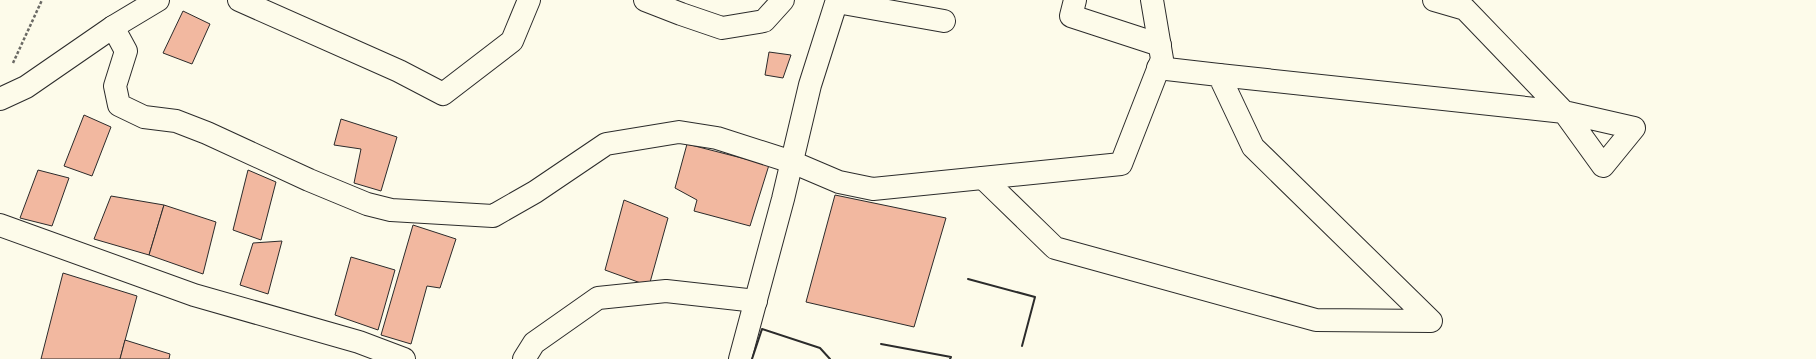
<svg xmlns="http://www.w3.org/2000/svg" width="1816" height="359" font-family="Literata,serif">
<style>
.building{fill:#f2b8a0;stroke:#2b2b2b}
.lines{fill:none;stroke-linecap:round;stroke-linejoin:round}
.minor-casing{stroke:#2b2b2b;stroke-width:24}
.path{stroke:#6a6964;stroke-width:2.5;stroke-dasharray:3 2;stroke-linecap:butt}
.minor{stroke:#fdfbea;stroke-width:22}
.wall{stroke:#2b2b2b;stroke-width:2}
</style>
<rect width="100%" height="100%" fill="#fdfbea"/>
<g class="building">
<polygon points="183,11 210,24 192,64 163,53"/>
<polygon points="769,52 791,55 783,78 765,75"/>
<polygon points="84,115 111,127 92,176 64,166"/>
<polygon points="341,119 397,137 381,191 354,183 361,149 334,145"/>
<polygon points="687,144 769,165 750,226 694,211 697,200 675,188"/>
<polygon points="38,170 69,178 52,226 20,218"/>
<polygon points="248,170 276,182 261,240 233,230"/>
<polygon points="835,195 946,218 914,327 806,302"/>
<polygon points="111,196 164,205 149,255 94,239"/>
<polygon points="624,200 668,218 649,286 605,270"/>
<polygon points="164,205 216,222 203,274 149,255"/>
<polygon points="413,225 456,239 440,288 427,286 411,344 381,335"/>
<polygon points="282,241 268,294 240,285 253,243"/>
<polygon points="351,257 395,270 378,330 335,315"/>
<polygon points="63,273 137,296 120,359 41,359"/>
<polygon points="125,340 170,354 169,359 120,359"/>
</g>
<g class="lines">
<g class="minor-casing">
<g id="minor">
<polyline points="239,0 399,71 443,94 512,41 529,0"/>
<polyline points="645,0 681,14 722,28 764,21 783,0"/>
<polyline points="1075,0 1071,16 1160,45"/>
<polyline points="837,2 944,21"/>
<polyline points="113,27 126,51 115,86 119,105 144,117 176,121 207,133 309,180 367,204 391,210 493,216 535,192 606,144 679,132 717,138 792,162 839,182 873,189 1121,164 1162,59 1152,0"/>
<polyline points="1219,75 1564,112 1634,128 1603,166 1564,112 1465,9 1434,0"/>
<polyline points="0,99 26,87 113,27 158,0"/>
<polyline points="983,178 1055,248 1316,320 1431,321 1253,147 1219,75 1158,68"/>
<polyline points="0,225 194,295 359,342 404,359"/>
<polyline points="524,359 534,343 598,298 666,291 756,301"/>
<polyline points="740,359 783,199 810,85 837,0"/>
</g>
</g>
<polyline class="path" points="13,63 42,0"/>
<use href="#minor" class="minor"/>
<g class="wall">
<polyline points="968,279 1035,297 1022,346"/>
<polyline points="881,344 951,357 950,359"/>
<polyline points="752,359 762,329 820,348 830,359"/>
</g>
</g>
</svg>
